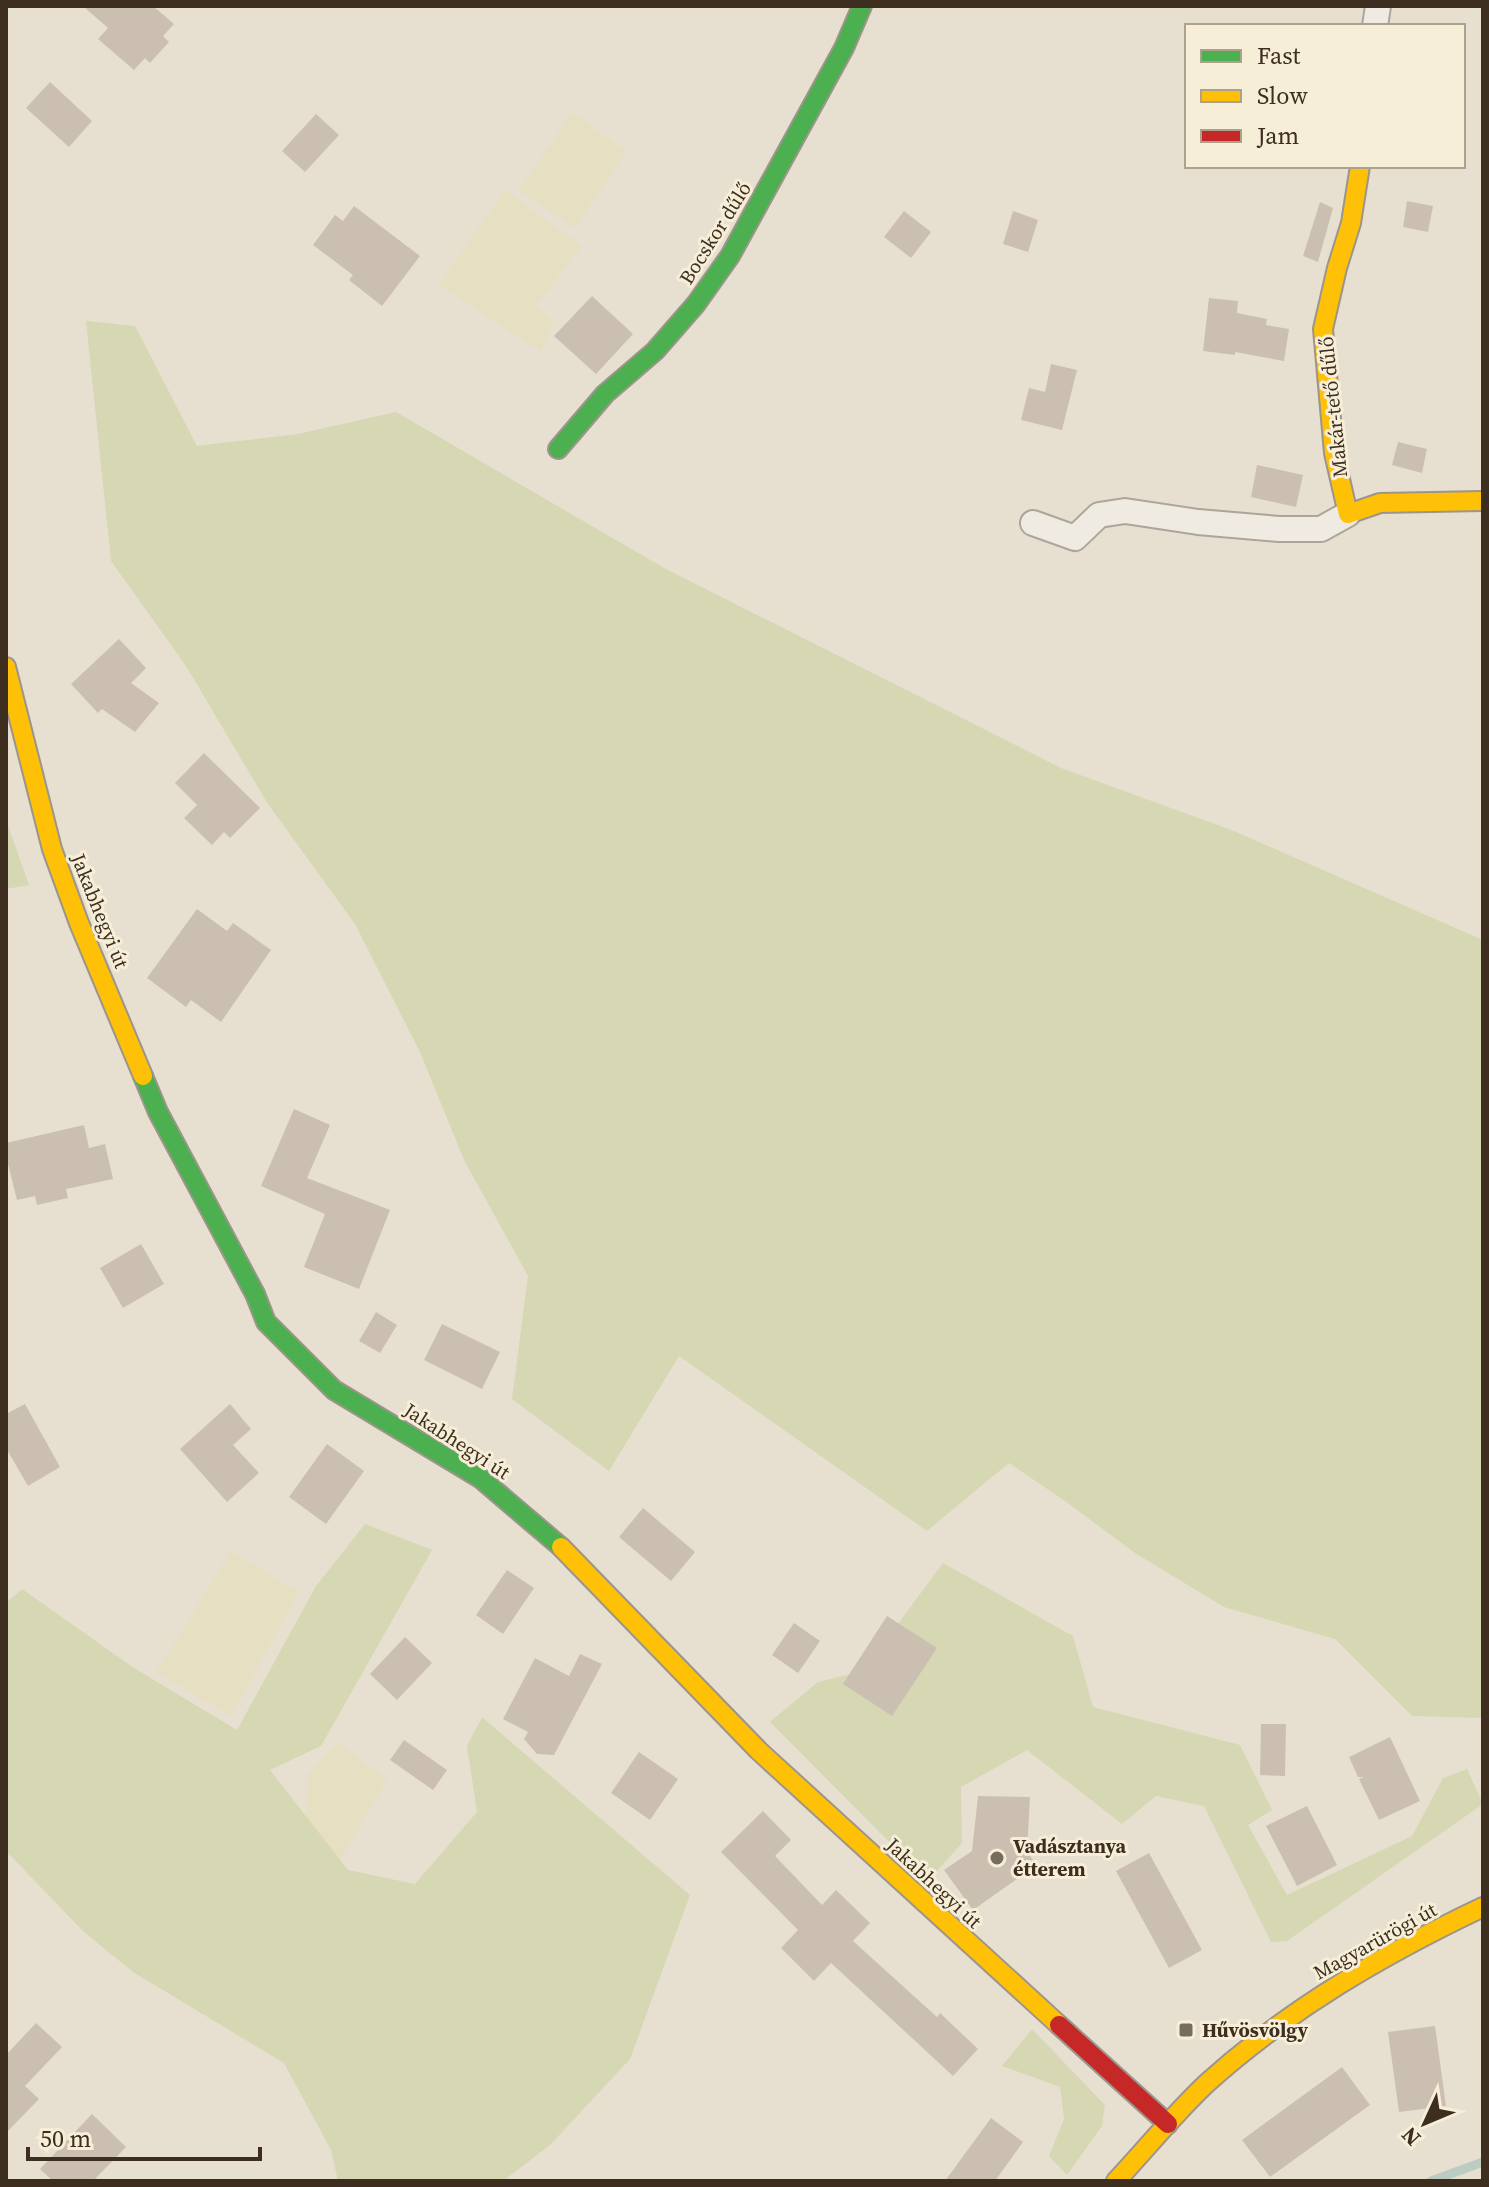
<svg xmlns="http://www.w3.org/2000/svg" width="1489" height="2187" font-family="'Source Serif 4',serif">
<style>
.farmland{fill:#e6dfc2}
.green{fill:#d6d7b3}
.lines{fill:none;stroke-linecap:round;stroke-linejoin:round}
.stream{stroke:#bcccc2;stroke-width:9}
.building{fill:#cbbfb2}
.street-casing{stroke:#ada599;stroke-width:28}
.fast-casing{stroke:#9c958a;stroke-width:22}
.slow-casing{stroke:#9c958a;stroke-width:22}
.jam-casing{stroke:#9c958a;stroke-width:22}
.street{stroke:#efebe3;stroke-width:24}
.fast{stroke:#4caf50;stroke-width:18}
.slow{stroke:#ffc107;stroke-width:18}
.jam{stroke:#c62828;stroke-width:18}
.poi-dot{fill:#786c5e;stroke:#f7eed8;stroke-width:3}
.labels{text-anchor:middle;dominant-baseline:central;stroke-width:6;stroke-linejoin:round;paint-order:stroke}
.street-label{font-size:20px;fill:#3d2e20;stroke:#f7eed8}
.poi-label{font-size:20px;font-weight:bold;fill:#3d2e20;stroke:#f7eed8;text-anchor:start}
</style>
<rect width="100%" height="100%" fill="#e7e0d1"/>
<g class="farmland">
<polygon points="572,113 627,151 574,228 519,190"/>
<polygon points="505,190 582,246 536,306 553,321 541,352 438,285"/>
<polygon points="231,1551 299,1592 231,1716 156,1672"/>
<polygon points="338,1743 387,1779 332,1875 306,1850 307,1774"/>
</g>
<g class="green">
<polygon points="86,321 135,326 197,446 298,434 396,412 664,568 1061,768 1234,831 1483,940 1483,1718 1412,1716 1335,1639 1224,1607 1135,1553 1065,1501 1009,1463 927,1531 679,1356 609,1471 512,1399 528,1276 464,1160 420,1052 355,924 268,804 186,666 111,561"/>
<polygon points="6,820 29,885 6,889"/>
<polygon points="365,1524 432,1550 321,1746 270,1770 348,1870 415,1884 477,1812 467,1746 482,1717 690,1895 630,2059 550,2145 503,2181 338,2181 331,2150 284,2063 133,1972 84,1932 6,1851 6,1603 22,1589 134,1668 237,1730 316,1586"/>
<polygon points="943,1563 1073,1636 1093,1707 1240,1745 1272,1810 1248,1825 1287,1895 1412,1836 1443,1778 1467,1769 1483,1804 1287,1941 1271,1942 1204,1806 1156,1796 1122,1824 1027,1750 961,1787 962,1843 937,1871 922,1875 770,1722 818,1682 863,1671"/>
<polygon points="1032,2029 1105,2105 1102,2126 1067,2175 1049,2156 1064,2119 1060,2087 1002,2066"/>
</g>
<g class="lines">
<polyline class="stream" points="1431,2181 1483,2162"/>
</g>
<g class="building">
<polygon points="83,6 153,6 174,24 163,36 169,42 150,63 145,58 134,70 98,39 108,28"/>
<polygon points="50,82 92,121 69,147 26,108"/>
<polygon points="316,114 339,135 305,172 282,151"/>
<polygon points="1407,201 1433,206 1428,232 1403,227"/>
<polygon points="1320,202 1333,208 1318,262 1303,256"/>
<polygon points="354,206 420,256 382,306 349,280 353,275 313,245 335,215 343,221"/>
<polygon points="904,211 931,232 911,258 884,237"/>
<polygon points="1013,211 1038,220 1028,252 1003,244"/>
<polygon points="592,296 633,334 596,374 554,336"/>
<polygon points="1209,298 1238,301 1237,313 1267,319 1266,325 1289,329 1284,361 1235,352 1235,355 1203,351"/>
<polygon points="1051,364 1077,370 1062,430 1021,420 1029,388 1045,392"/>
<polygon points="1398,442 1427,449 1422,473 1392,465"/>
<polygon points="1257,465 1303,475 1296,507 1251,497"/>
<polygon points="119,639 146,668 131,683 159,703 135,732 102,709 98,713 71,684"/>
<polygon points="204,753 260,808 230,838 224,832 212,845 184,818 197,805 175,783"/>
<polygon points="197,909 227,931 233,923 271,950 221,1022 191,1000 186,1007 147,978"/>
<polygon points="294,1109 330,1125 307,1178 390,1210 359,1289 304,1267 325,1214 261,1186"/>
<polygon points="84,1125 89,1148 105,1144 113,1179 66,1189 68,1198 37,1205 35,1196 17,1200 6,1156 6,1143"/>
<polygon points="141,1244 164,1284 123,1308 100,1268"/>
<polygon points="376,1312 397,1325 380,1353 359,1341"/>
<polygon points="442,1324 500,1352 482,1389 424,1360"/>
<polygon points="25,1404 60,1467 28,1486 6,1448 6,1414"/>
<polygon points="230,1404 251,1429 233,1445 259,1473 227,1502 180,1449"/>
<polygon points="327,1444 364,1471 326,1524 289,1497"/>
<polygon points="643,1508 695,1552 671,1581 619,1537"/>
<polygon points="507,1570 534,1588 503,1634 476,1615"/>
<polygon points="887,1616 937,1648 892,1716 843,1684"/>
<polygon points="794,1623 820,1641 798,1673 772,1655"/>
<polygon points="405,1637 432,1663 397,1700 370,1674"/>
<polygon points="580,1654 602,1664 554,1755 537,1754 524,1739 528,1732 503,1719 535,1658 569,1676"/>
<polygon points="1261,1724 1286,1724 1285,1776 1260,1775"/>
<polygon points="1390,1737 1420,1801 1379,1820 1359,1779 1364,1777 1358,1777 1349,1757"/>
<polygon points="404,1740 447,1770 433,1790 390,1760"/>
<polygon points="639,1752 678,1779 650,1820 611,1793"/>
<polygon points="978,1796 1030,1797 1027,1852 1037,1865 973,1910 944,1870 972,1851"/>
<polygon points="1307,1806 1337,1865 1297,1886 1266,1826"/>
<polygon points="763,1811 791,1840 775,1856 822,1905 836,1890 870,1923 853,1941 937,2017 940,2013 978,2049 953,2076 831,1963 814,1981 781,1948 798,1930 721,1852"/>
<polygon points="1149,1853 1202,1950 1169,1968 1116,1871"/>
<polygon points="36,2023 62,2047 25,2086 39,2099 6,2133 6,2055"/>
<polygon points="1435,2026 1446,2106 1399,2112 1388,2032"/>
<polygon points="1342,2067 1370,2105 1270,2177 1242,2140"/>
<polygon points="92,2114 126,2147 93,2181 53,2181 40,2169"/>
<polygon points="991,2118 1023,2142 995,2181 945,2181"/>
</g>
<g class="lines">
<g class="street-casing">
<g id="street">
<polyline points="1375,26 1378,6"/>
<polyline points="1033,523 1075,538 1099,515 1125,511 1198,522 1279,529 1321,529 1348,514"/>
</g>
</g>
<g class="fast-casing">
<g id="fast">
<polyline points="558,449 605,394 655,351 696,304 730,256 844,48 862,6"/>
<polyline points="143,1076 158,1112 255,1294 266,1322 334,1390 480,1478 561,1547"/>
</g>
</g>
<g class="slow-casing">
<g id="slow">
<polyline points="1360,166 1351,223 1337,268 1323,329 1334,453 1348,514 1380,503 1483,501"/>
<polyline points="6,667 52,849 79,923 143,1076"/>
<polyline points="561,1547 759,1751 1059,2025"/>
<path d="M1116,2181C1146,2149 1175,2113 1207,2083C1289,2009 1384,1954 1483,1907"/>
</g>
</g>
<g class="jam-casing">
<polyline id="jam" points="1059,2025 1168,2124"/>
</g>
<use href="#street" class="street"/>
<use href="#fast" class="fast"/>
<use href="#slow" class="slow"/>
<use href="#jam" class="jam"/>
</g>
<g class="poi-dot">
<circle cx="997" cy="1858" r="8"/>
<rect x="1178" y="2022" width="16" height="16" rx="4"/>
</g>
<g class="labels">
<g class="street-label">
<text transform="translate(715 233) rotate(-58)">Bocskor dűlő</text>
<text transform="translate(1333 407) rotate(-96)">Makár-tető dűlő</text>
<text transform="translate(100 911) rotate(68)">Jakabhegyi út</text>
<text transform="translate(457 1441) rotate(33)">Jakabhegyi út</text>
<text transform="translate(934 1883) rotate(43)">Jakabhegyi út</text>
<text transform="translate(1375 1941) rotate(-29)">Magyarürögi út</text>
</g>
<g class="poi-label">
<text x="1013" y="1846">Vadásztanya<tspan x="1013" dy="23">étterem</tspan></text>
<text x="1202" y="2030">Hűvösvölgy</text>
</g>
</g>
<rect width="1489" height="2187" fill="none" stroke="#3d2e20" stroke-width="16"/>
<rect x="1185" y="24" width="280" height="144" fill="#f7eed8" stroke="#ada18e" stroke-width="2"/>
<rect x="1201" y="50" width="40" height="12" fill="#4caf50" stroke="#ada18e" stroke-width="2"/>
<text x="1257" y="64" font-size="24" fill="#3d2e20">Fast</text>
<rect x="1201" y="90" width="40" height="12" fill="#ffc107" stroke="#ada18e" stroke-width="2"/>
<text x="1257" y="104" font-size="24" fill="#3d2e20">Slow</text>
<rect x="1201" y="130" width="40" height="12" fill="#c62828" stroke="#ada18e" stroke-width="2"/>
<text x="1257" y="144" font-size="24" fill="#3d2e20">Jam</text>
<g transform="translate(1425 2123) rotate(226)" stroke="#f7eed8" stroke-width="6" paint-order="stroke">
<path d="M0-6L14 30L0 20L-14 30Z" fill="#3d2e20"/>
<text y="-12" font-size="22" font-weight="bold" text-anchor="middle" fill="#3d2e20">N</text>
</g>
<path d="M28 2147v12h232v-12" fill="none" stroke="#3d2e20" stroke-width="4"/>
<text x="40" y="2147" font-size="24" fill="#3d2e20" stroke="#f7eed8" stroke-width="6" paint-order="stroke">50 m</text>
</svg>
